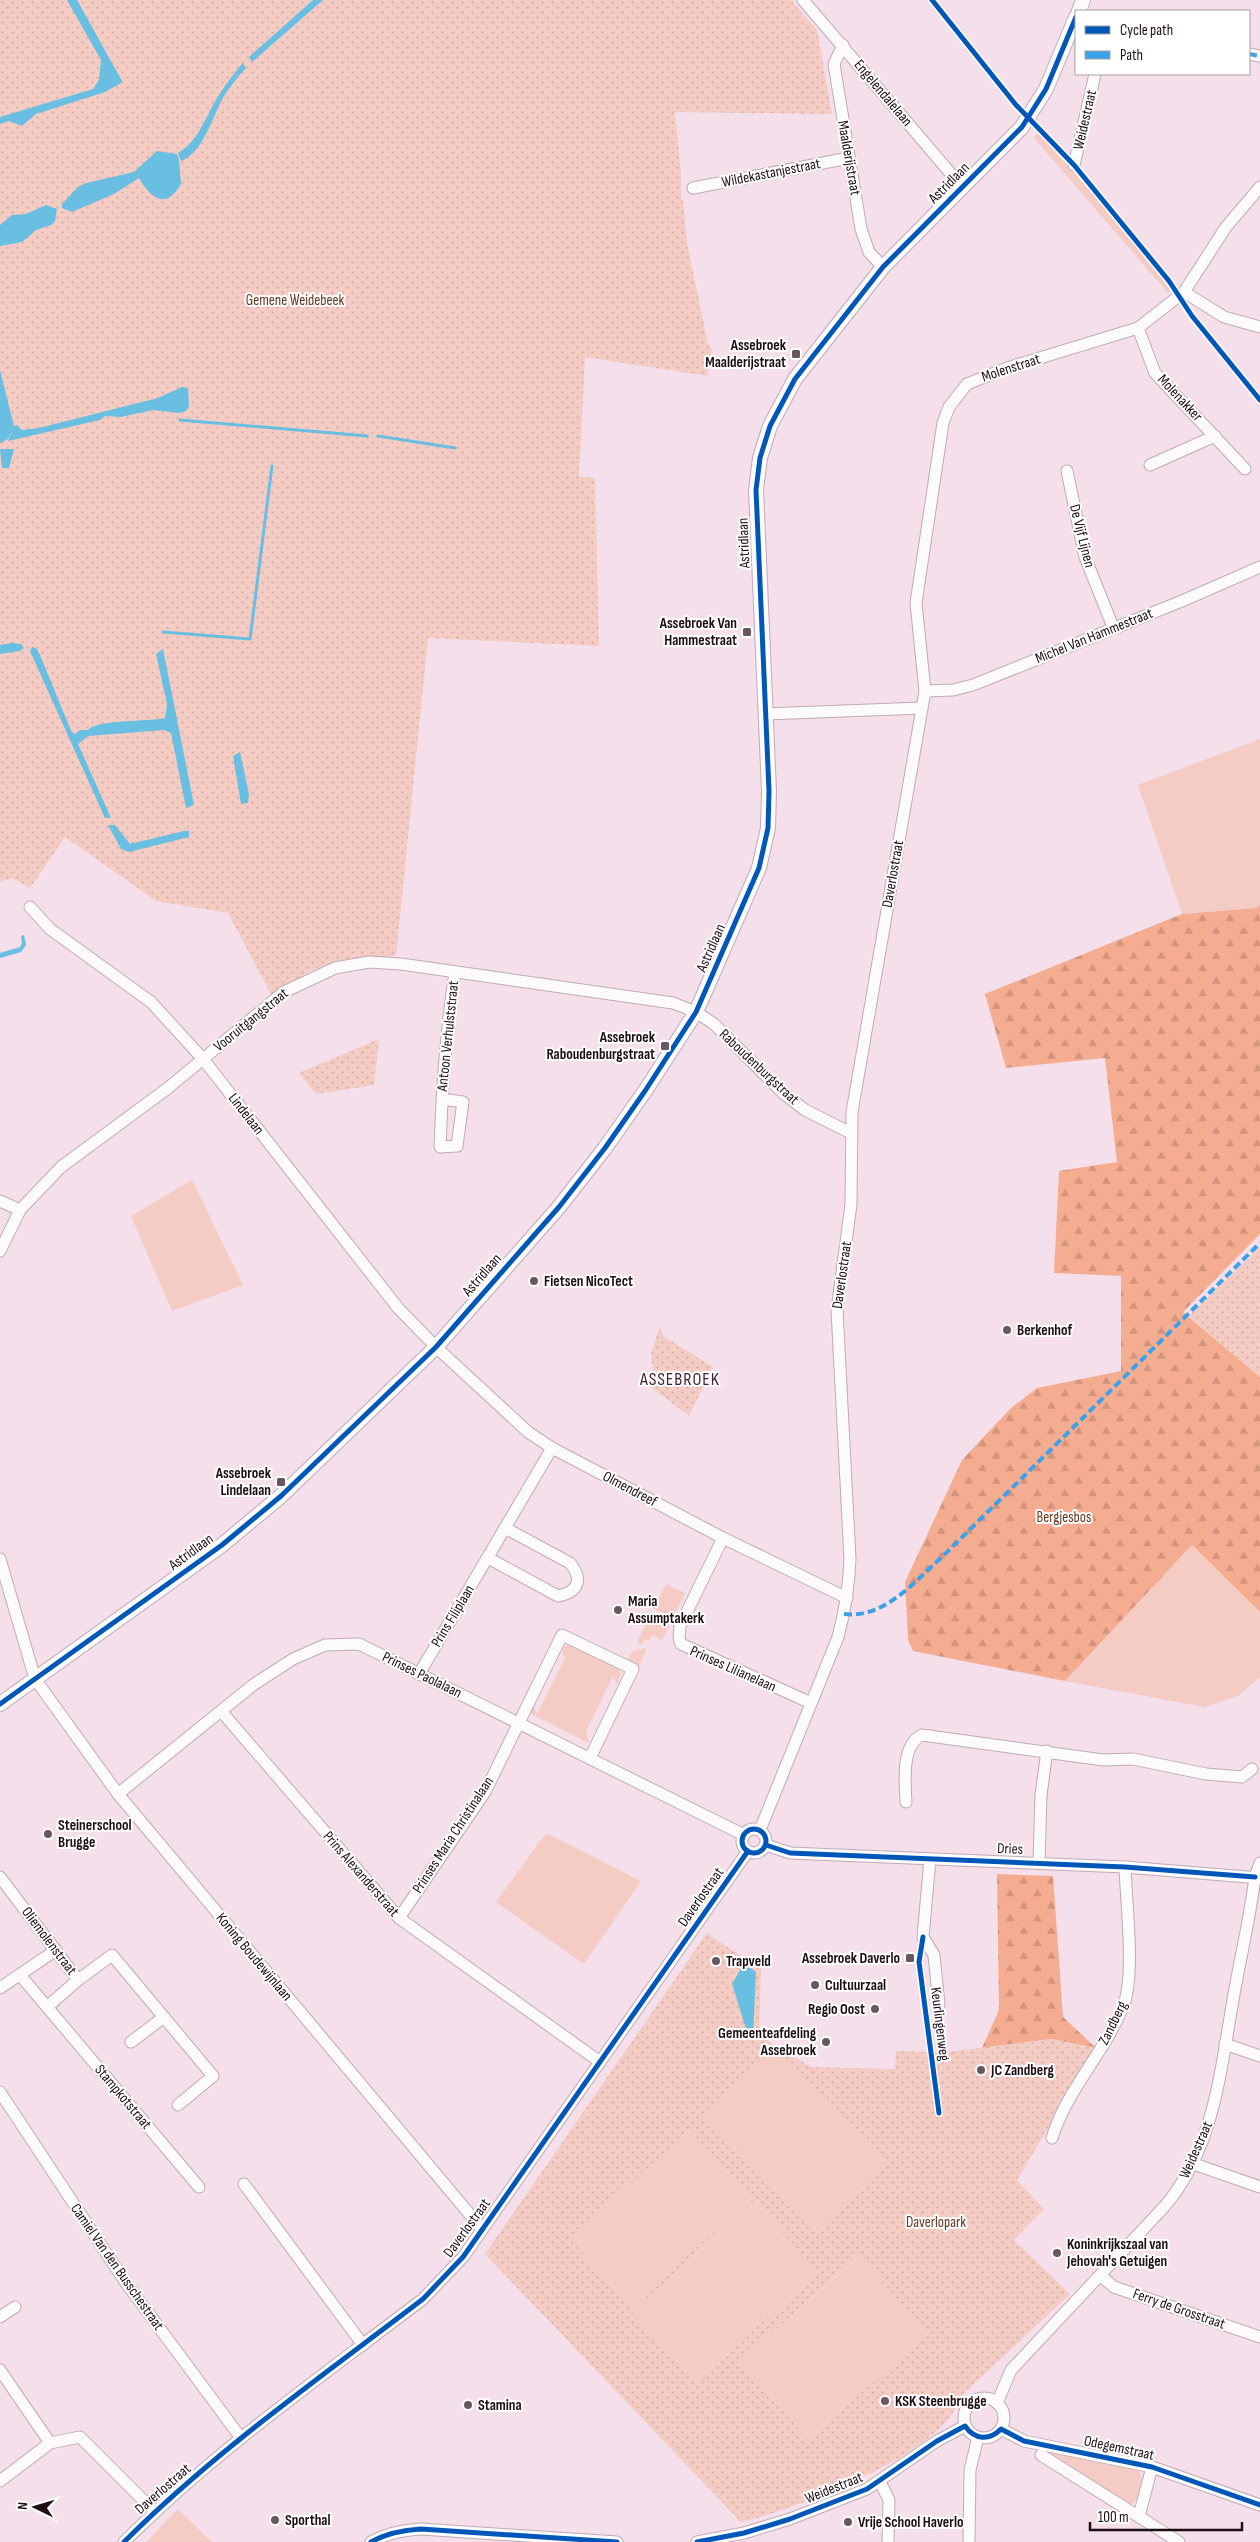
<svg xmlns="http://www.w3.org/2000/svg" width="1260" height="2542" font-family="'Sofia Sans Condensed',sans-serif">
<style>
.green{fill:#f4ccc4}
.forest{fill:url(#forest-firs)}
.park{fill:url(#park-dots);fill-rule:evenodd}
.water{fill:#68bfe2}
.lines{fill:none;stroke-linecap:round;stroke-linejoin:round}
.stream{stroke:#68bfe2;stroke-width:3}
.minor-casing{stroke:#beacb5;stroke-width:13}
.major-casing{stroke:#beacb5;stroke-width:16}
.minor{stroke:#fdfafc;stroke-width:11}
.major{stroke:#fdfafc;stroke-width:14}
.quiet{stroke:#3da1ea;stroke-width:4;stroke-dasharray:8 4;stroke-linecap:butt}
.cycleway-casing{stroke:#fff;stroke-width:8}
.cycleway{stroke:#0057b8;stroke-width:5}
.poi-dot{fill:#685760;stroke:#fff;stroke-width:2}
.labels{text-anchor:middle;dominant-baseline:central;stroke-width:4;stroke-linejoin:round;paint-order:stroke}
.street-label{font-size:15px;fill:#1d0e16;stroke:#fff}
.park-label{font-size:15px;fill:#64361f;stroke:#fff}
.poi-label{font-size:15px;font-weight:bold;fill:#1d0e16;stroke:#fff;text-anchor:start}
.quarter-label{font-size:18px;letter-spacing:1px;fill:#422034;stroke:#fff}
</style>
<defs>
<pattern id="forest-firs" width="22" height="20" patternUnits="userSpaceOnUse" patternTransform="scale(1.25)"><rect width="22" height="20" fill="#f5ad92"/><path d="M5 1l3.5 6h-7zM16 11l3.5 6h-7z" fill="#d2947d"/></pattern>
<pattern id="park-dots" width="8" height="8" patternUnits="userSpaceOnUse" patternTransform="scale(1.25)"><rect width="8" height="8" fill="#f4ccc4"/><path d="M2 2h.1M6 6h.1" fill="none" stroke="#d1aea8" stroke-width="1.8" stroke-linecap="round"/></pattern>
</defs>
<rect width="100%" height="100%" fill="#f4dfea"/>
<g class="green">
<polygon points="1038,132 1115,219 1171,290 1168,293 1034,138"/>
<polygon points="1260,739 1260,905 1256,908 1182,914 1138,785"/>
<polygon points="192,1180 243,1285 172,1311 131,1216"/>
<polygon points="1192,1545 1260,1612 1260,1677 1238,1696 1204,1707 1065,1681"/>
<polygon points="666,1584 685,1593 673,1618 654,1609"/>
<polygon points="650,1615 670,1625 662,1640 652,1635 649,1641 645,1639 642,1645 637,1642"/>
<polygon points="569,1644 618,1669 621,1673 617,1685 613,1676 586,1731 589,1743 530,1713 533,1705 537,1714 565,1658 561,1649"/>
<polygon points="647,1648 638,1668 627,1662 633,1651"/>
<polygon points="548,1834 641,1881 584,1964 496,1902 543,1837"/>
<polygon points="771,2046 885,2161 817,2229 703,2114"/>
<polygon points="690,2130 751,2198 631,2307 569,2239"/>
<polygon points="755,2201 819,2271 696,2382 632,2312"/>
<polygon points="860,2256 928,2334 808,2439 740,2361"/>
<polygon points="1051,2453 1139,2470 1142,2480 1136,2501 1131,2504 1126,2504"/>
<polygon points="178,2509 212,2542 146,2542"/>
</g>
<g class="forest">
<polygon points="1260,905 1260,1234 1183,1312 1260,1377 1260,1612 1192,1545 1065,1681 913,1651 908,1640 905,1582 962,1460 1011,1408 1037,1388 1121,1371 1121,1276 1054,1273 1059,1171 1117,1162 1105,1058 1006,1068 985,994 1182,914 1256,908"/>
<polygon points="997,1874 1053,1876 1063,2017 1096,2048 1051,2039 982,2048 999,2010"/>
</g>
<g class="park">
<path d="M0,0H791L817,30L832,114L675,112L681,174V200H683L687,243L708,344L712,349L707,376L585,357L579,477L595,478L599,646L428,638L396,956C366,957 331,959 305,974C293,981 283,989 272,996L228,913L156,901L65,837L30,888L12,878L0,882Z"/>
<polygon points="379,1039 374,1085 316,1094 299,1073"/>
<polygon points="1260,1247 1260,1377 1189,1316"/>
<polygon points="660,1326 663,1336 713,1367 689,1416 647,1384 653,1370 651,1353"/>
<path d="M707,1933L754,1965L758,1960L761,1970L759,2038L762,2035L771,2043L811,2067L895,2069L896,2051L948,2052L1051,2039L1096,2048L1017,2180L1044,2209L1014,2240L1070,2294L960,2397C947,2453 793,2510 741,2522L485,2254ZM771,2047L885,2161L817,2229L703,2114ZM690,2130L751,2198L631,2307L570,2239ZM755,2201L818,2272L696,2382L632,2312ZM859,2256L928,2334L808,2439L740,2361Z"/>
</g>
<g class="water">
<polygon points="67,0 77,0 122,81 121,83 105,92 36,114 22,126 9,121 0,124 0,117 93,89 99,80 101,60"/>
<polygon points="313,0 323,0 252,62 249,57"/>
<path d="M243,63L246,68C238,76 231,86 224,96C212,117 204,152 181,161L178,153C199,141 206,115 219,95C226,84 234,73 243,63Z"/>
<path d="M157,151L177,154L179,160L181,184C166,210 151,199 139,178L114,194L72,212L62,208V204L78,187L86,183L134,172Z"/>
<polygon points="46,205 57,209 55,221 51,225 36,230 22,242 0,246 0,225 12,215 26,214"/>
<polygon points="0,370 14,426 17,425 22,430 39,428 158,398 182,387 188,388 189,407 186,411 179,413 153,410 121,417 105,416 100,420 8,441 14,427 8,439 0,443"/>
<polygon points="0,449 14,449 9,468 2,468"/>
<polygon points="12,643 21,644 24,648 20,651 0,654 0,645"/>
<path d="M32,647L36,648L40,655L72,733L75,734L80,730H88C98,719 148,722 165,718L167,704L156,654L163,649L194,805L186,808L171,733L164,730L88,736L78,744L111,818H105L30,651Z"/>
<polygon points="240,752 249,794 248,803 241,804 233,756"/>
<polygon points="108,825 115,825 130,844 184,831 189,831 189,837 129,852 121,849"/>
<polygon points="24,935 26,945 21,952 0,958 0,953 20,947 22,943 21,936"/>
<polygon points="748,1966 756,1972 753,2037 749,2038 732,1984 742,1967"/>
</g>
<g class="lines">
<g class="stream">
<polyline points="180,420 367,436"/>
<polyline points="378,436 455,448"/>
<polyline points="163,632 250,639 272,466"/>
</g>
<g class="minor-casing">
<g id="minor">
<polyline points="803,0 963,188"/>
<polyline points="843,45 834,64 861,229 869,252 883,267"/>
<polyline points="1249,54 1260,56"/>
<polyline points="1074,165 1095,74"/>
<polyline points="693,188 849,158"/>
<polyline points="1184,292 1224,317 1260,327"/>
<polyline points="1138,328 1155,373 1245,469"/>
<polyline points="1150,465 1215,436"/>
<polyline points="1067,471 1085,557 1113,627"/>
<polyline points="925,691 953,690 973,685 1182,601 1260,567"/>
<polyline points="765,714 922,708"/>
<polyline points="30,907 50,929 151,1002 203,1059 398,1308 436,1347 528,1432 552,1448 723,1538 847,1598"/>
<path d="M442,1099L463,1102L457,1146L440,1147C442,1088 446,1030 455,972"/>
<polyline points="0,1201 20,1210"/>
<polyline points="0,1251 20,1210 61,1167 168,1088 284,992 335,968 369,962 401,964 673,1003 696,1012 714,1024 783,1093 805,1110 851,1133"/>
<polyline points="723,1538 680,1626 679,1638 681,1644 811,1703"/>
<path d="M488,1558L558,1596C579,1592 583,1579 570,1563L505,1528"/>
<polyline points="0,1559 35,1679 118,1794 482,2229"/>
<polyline points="419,1674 552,1448"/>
<polyline points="221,1711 399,1918 600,2062"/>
<polyline points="118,1794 253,1685 293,1659 325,1645 359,1644 744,1835"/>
<path d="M906,1802C905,1782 901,1745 922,1735L1103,1760L1133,1759L1206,1774L1242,1777L1252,1769"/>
<circle cx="754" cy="1841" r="12"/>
<path d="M760,1830L838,1637C845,1611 849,1586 850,1559L837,1310L851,1204L852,1112L925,691L916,603L943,423L949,407L967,384L1007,368L1138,328L1184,292L1226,227L1260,187"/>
<polyline points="766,1845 790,1853 1125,1867 1260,1878"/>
<polyline points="930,1859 923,1937 934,1955 939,2005"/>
<polyline points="1039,1863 1041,1795 1047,1751"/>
<polyline points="0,1877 78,1980 112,1955 213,2076 178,2105"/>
<polyline points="399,1918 485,1792 562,1635 633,1669 590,1758"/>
<polyline points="20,1975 47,2007 78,1980"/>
<polyline points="0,1988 56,1950"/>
<polyline points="47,2007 199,2187"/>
<polyline points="131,2042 164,2017"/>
<polyline points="1225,2044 1260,2056"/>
<polyline points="0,2092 126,2283 241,2438"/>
<path d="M1052,2138C1067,2089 1106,2051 1124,2004C1135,1974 1126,1901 1125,1867"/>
<polyline points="1194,2164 1260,2187"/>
<polyline points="244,2184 363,2345"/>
<polyline points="1101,2276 1114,2287 1260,2337"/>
<polyline points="0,2317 15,2307"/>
<polyline points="0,2370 50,2443"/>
<circle cx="984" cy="2418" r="20"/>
<path d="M997,2403L1011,2370L1164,2207C1214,2149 1220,2073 1233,2000C1240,1959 1250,1918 1255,1877L1260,1863"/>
<polyline points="1001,2429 1024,2441 1152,2467 1260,2505"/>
<polyline points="1041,2455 1179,2542"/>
<polyline points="0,2481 50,2443 80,2437 154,2511"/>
<polyline points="880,2482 889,2500 888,2542"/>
<polyline points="1139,2516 1152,2467"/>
<path d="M124,2542C215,2451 321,2377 423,2299L463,2257L748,1851"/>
<path d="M371,2542C387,2533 403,2530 421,2529L617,2542"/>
<polyline points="697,2542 744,2533 790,2519 867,2489 937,2441 965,2426"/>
<polyline points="969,2542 970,2470 978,2437"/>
</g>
</g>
<g class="major-casing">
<g id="major">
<polyline points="1079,11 1083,0"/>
<polyline points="0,1704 222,1545 281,1496 436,1347 559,1207 605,1148 645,1091 696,1012 759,868 768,828 769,791 756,490 760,458 770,426 795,379 883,267 1022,127 1046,89 1076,17"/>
</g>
</g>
<use href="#minor" class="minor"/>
<use href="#major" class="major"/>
<g class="quiet">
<polyline points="1249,54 1260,56"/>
<path d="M844,1614C884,1619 914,1582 941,1558L1260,1243"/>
</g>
<g class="cycleway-casing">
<g id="cycleway">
<polyline points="932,0 1016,105 1074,165 1169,281 1192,316 1260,400"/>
<polyline points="0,1704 222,1545 281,1496 436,1347 559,1207 605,1148 645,1091 696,1012 759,868 768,828 769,791 756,490 760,458 770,426 795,379 883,267 1022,127 1046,89 1076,17"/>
<circle cx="754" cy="1841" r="12"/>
<polyline points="766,1845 790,1853 1125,1867 1255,1877"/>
<polyline points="923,1937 919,1962 939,2113"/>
<path d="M124,2542C215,2451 321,2377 423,2299L463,2257L748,1851"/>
<path d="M371,2542C387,2533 403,2530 421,2529L617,2542"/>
<path d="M697,2542L744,2533L790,2519L867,2489L937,2441L965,2426C975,2440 989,2441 1001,2429L1024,2441L1152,2467L1260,2505"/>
</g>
</g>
<use href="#cycleway" class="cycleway"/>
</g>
<g class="poi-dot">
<rect x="791" y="349" width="10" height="10" rx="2.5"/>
<rect x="742" y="627" width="10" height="10" rx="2.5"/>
<rect x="660" y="1041" width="10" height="10" rx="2.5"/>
<circle cx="534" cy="1281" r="5"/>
<circle cx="1007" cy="1330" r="5"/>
<rect x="276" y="1477" width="10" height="10" rx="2.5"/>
<circle cx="618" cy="1610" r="5"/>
<circle cx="48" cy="1834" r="5"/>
<rect x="905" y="1953" width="10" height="10" rx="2.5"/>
<circle cx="716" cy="1961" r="5"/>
<circle cx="815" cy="1985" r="5"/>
<circle cx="875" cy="2009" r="5"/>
<circle cx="826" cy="2042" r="5"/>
<circle cx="981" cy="2070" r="5"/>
<circle cx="1057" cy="2253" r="5"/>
<circle cx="885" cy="2401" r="5"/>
<circle cx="468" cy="2405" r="5"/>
<circle cx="275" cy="2520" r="5"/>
<circle cx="848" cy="2522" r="5"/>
</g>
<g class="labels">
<g class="street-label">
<text transform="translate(883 93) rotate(50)">Engelendalelaan</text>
<text transform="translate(1085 120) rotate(-77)">Weidestraat</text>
<text transform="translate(849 158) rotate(80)">Maalderijstraat</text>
<text transform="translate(771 173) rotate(-11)">Wildekastanjestraat</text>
<text transform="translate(949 183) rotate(-45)">Astridlaan</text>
<text transform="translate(1011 368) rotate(-18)">Molenstraat</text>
<text transform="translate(1180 398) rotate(47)">Molenakker</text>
<text transform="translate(1082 536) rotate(76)">De Vijf Lijnen</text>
<text transform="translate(744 543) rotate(-92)">Astridlaan</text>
<text transform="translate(1094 636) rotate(-22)">Michel Van Hammestraat</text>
<text transform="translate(893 874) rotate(-80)">Daverlostraat</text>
<text transform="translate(711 948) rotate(-66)">Astridlaan</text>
<text transform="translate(251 1020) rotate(-39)">Vooruitgangstraat</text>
<text transform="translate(448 1036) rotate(-84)">Antoon Verhulststraat</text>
<text transform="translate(759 1067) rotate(43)">Raboudenburgstraat</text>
<text transform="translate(246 1114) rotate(52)">Lindelaan</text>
<text transform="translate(482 1275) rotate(-49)">Astridlaan</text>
<text transform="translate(842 1275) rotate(-82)">Daverlostraat</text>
<text transform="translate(630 1489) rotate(28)">Olmendreef</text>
<text transform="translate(191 1552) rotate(-36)">Astridlaan</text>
<text transform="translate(453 1616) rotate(-59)">Prins Filiplaan</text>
<text transform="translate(733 1669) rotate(24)">Prinses Lilianelaan</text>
<text transform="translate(422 1675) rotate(26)">Prinses Paolalaan</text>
<text transform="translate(453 1835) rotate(-57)">Prinses Maria Christinalaan</text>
<text transform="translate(1010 1849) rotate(2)">Dries</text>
<text transform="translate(361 1874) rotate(49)">Prins Alexanderstraat</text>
<text transform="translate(701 1897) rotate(-55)">Daverlostraat</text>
<text transform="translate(49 1941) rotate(53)">Oliemolenstraat</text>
<text transform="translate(254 1957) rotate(50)">Koning Boudewijnlaan</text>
<text transform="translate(1113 2023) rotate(-64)">Zandberg</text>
<text transform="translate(940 2024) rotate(83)">Keurlingenweg</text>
<text transform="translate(123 2097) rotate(50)">Stampkotstraat</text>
<text transform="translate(1196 2150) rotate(-66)">Weidestraat</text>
<text transform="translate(467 2228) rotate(-54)">Daverlostraat</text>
<text transform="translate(117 2267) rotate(55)">Camiel Van den Busschestraat</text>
<text transform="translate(1179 2309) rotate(19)">Ferry de Grosstraat</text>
<text transform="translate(1119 2448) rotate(12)">Odegemstraat</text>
<text transform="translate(834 2488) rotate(-22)">Weidestraat</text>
<text transform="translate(163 2489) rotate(-41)">Daverlostraat</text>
</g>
<g class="park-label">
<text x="295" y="300">Gemene Weidebeek</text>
<text x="1064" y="1517">Bergjesbos</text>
<text x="936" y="2222">Daverlopark</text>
</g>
<g class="poi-label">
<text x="786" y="345" text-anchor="end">Assebroek<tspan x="786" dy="17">Maalderijstraat</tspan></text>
<text x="737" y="623" text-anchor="end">Assebroek Van<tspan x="737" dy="17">Hammestraat</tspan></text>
<text x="655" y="1037" text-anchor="end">Assebroek<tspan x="655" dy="17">Raboudenburgstraat</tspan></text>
<text x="544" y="1281">Fietsen NicoTect</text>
<text x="1017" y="1330">Berkenhof</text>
<text x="271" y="1473" text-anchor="end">Assebroek<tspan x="271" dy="17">Lindelaan</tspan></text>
<text x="628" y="1601">Maria<tspan x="628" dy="17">Assumptakerk</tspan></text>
<text x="58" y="1825">Steinerschool<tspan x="58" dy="17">Brugge</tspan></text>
<text x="900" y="1958" text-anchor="end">Assebroek Daverlo</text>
<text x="726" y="1961">Trapveld</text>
<text x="825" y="1985">Cultuurzaal</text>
<text x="865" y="2009" text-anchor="end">Regio Oost</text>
<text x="816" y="2033" text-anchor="end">Gemeenteafdeling<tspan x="816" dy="17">Assebroek</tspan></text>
<text x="991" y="2070">JC Zandberg</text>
<text x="1067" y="2244">Koninkrijkszaal van<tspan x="1067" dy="17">Jehovah's Getuigen</tspan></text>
<text x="895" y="2401">KSK Steenbrugge</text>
<text x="478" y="2405">Stamina</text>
<text x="285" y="2520">Sporthal</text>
<text x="858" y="2522">Vrije School Haverlo</text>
</g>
<g class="quarter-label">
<text x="680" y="1379">ASSEBROEK</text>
</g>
</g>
<rect x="1075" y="10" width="175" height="65" fill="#ffffff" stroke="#a59fa2"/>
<rect x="1085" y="26" width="25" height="8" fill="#0057b8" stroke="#a59fa2"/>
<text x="1120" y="35" font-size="15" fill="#1d0e16">Cycle path</text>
<rect x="1085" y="51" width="25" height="8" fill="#3da1ea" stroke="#a59fa2"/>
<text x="1120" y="60" font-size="15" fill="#1d0e16">Path</text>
<g transform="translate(35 2507) rotate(275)" stroke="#ffffff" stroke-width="4" paint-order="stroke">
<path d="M0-4L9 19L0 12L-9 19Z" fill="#1d0e16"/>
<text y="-8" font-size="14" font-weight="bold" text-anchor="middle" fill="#1d0e16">N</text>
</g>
<path d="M1090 2522v8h152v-8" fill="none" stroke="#1d0e16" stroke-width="2.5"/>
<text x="1098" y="2522" font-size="15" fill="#1d0e16" stroke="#ffffff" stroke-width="4" paint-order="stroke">100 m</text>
</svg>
